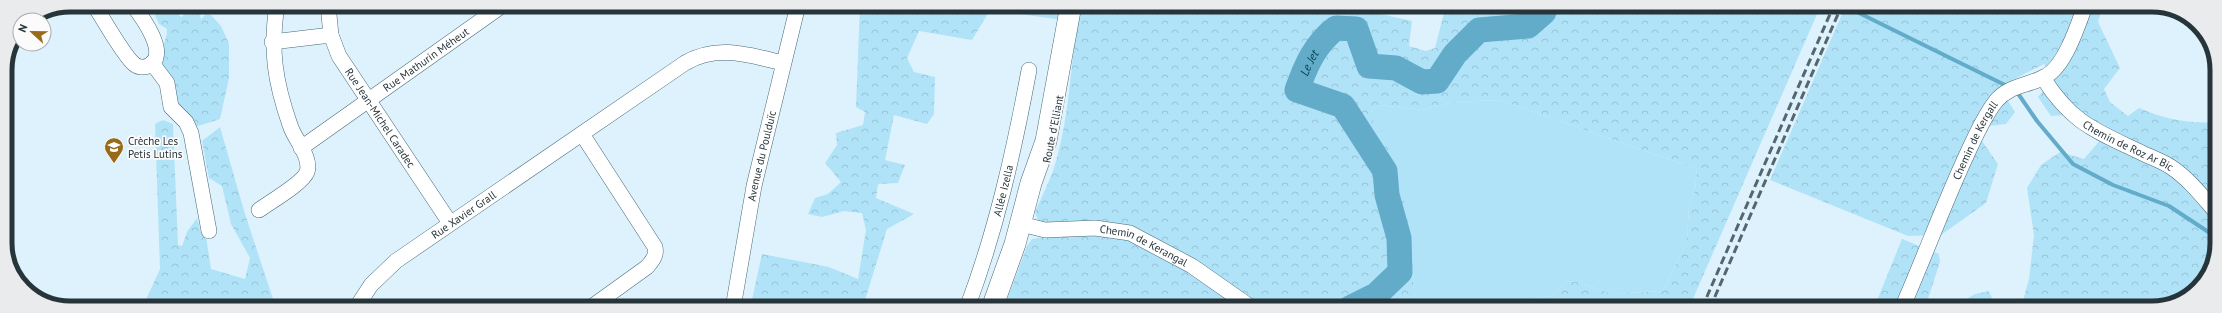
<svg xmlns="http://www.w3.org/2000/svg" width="2222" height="313" font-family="'PT Sans',sans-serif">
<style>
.grass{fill:#b0e3f8}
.forest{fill:url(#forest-crowns)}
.park{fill:url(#park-tufts)}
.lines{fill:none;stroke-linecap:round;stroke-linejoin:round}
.stream{stroke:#62abc9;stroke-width:4}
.river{stroke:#62abc9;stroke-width:25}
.street-casing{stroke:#486976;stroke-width:16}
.secondary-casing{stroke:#486976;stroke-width:22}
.street{stroke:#fff;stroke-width:15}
.secondary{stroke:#fff;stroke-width:21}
.rail{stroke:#56666d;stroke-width:3;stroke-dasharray:8 4;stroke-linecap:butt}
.labels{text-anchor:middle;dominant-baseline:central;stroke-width:3.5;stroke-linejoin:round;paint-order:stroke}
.street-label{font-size:11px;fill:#27353b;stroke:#fbfbfb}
.poi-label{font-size:11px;fill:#27353b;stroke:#fbfbfb;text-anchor:start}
.water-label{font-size:12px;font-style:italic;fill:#04465b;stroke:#fbfbfb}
.rim{fill:none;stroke:#27353b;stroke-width:5}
</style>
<defs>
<pattern id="forest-crowns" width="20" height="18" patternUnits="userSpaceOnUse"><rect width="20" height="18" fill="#b0e3f8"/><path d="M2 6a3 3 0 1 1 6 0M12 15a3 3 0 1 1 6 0" fill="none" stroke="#97c3d6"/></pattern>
<pattern id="park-tufts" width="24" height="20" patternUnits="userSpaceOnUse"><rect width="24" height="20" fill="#b0e3f8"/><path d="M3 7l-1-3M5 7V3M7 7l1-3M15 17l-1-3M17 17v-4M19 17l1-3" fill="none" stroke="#97c3d6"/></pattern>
</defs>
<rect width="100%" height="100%" fill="#ddf2fc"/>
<polygon class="grass" points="1499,100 1697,169 1695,190 1689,205 1687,241 1663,291 1612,294 1578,282 1566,281 1551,296 1478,308 1415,308 1412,253 1368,114 1379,105 1422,110 1452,102"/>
<g class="forest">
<path d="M193,5H207L200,15L201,19L206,14L211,15L221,26L229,44V78L220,119L195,127C184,112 156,71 161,52C163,43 167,40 167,29L159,24L155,15L163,10L168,13L175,12L181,17L191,10Z"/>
<path d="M860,5L892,8L894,5H1374L1381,14L1412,21L1409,46L1426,51L1435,48L1446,5H1821L1689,308H1478L1551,296L1566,281L1578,282L1612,294L1663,291L1687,241L1689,205L1695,190L1697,169L1499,100L1452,102L1422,110L1379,105L1368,114L1384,134L1406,207L1412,253L1415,308H1004L1027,246L1032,239L1044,237L1035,212C1043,194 1052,177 1057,158C1069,114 1071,67 1077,22L990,10L972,40L919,31L907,58L914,72L935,77L934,114L927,124L894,115L885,160L905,165L898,183L878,184L876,198L914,214L887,229L865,300L868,308H772L751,304L762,254L829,267L858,279L866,230L862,213L844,211L822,217L808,214L815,198L828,194L841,182L825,163L837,145L836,133L863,125L865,112L856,107Z"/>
<path d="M1846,5L2103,6L2098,22L2120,68L2104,89L2110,102L2128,116L2139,108C2164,119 2189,124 2216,122V251L2195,292L2152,308H2021L2029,279L2034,235L2027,188L2041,165L2060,152L2084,159L2102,138L2063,115L2051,116L2038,97L2051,81L2044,64L1999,87L2015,112L2006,124L1990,126L1982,141L1998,164L1986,203L1941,235L1908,236L1770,180Z"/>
<polygon points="163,120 173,124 178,245 182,246 187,232 197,218 201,233 206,236 211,269 245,279 250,258 231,224 222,186 209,178 202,141 220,127 245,214 276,308 149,307 144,304 160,269 155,124"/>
<polygon points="1902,239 1939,254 1940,262 1925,308 1874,308"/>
<polygon points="1989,291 1996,308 1951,308 1975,294"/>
</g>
<polygon class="park" points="161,5 185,5 172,17"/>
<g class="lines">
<g class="stream">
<polyline points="1859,13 2009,87"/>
<polyline points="2017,92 2037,121 2073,164 2113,185 2169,206 2216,237"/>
</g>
<path class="river" id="s1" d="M1350,308L1376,295L1400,272L1399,238L1387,195L1385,171L1343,106L1297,90C1306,65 1315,44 1336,28L1356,29L1369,66L1396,68L1422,82L1437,81L1455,54L1479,30L1528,26L1544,12L1545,5"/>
<g class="street-casing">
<g id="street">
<path d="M94,5C103,18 123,55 134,64C137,67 143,68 148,66C171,56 142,17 133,5"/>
<path id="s2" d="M328,5L331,35L339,56L450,223"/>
<polyline points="272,42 331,35"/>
<polyline points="152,63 167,83 171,107 186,122 191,133 209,231"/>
<path id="s3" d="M2043,78C2072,123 2094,130 2140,152C2150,157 2162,161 2171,167C2189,179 2202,196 2216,212"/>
<path d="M582,134L655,247C657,256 652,261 647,267L590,308"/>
<path id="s4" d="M301,148L503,5"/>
<path d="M259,210C270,202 303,183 307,172C312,157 294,139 290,125C275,82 270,50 277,5"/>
<path id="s5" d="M1021,224L1045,230L1095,228L1130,233L1192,266L1252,308"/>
<path id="s6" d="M356,308L371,285L396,261L685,63C717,44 749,55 783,63"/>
<path id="s7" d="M733,308L754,186L798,5"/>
<path id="s8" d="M967,308C996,231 1014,151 1029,70"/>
<path id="s9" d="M1902,308C1925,256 1944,203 1968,152C1976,135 1984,116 1996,101C2009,85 2029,86 2046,76C2065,66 2078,25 2085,6"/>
</g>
</g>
<g class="secondary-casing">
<polyline id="secondary" points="992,308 1015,244 1031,183 1046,141 1071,5"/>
</g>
<use href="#street" class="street"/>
<use href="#secondary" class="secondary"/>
<g class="rail">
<polyline points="1702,308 1834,5"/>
<polyline points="1710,308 1842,5"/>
</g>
</g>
<defs>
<g id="school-pin" transform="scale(1)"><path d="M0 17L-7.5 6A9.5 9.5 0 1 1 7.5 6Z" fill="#986a19" stroke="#fbfbfb"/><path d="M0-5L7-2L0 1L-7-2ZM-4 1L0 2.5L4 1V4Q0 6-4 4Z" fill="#fff"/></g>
</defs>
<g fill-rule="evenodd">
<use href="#school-pin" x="114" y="147"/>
</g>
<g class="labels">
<g class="street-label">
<text stroke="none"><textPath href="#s4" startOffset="153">Rue Mathurin Méheut</textPath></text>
<text stroke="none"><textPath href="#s2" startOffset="127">Rue Jean-Michel Caradec</textPath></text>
<text transform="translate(1053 129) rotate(-79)">Route d'Elliant</text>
<text stroke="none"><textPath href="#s9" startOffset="183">Chemin de Kergall</textPath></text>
<text stroke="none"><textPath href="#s3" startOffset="111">Chemin de Roz Ar Bic</textPath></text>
<text stroke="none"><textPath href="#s7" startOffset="155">Avenue du Poulduïc</textPath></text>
<text stroke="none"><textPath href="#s8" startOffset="123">Allée Izella</textPath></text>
<text stroke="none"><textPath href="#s6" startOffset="144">Rue Xavier Grall</textPath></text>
<text stroke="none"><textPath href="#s5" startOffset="127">Chemin de Kerangal</textPath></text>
</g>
<g class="poi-label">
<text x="128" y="141">Crèche Les<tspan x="128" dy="13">Petis Lutins</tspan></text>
</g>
<g class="water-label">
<text stroke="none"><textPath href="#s1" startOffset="321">Le Jet</textPath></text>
</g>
</g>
<path d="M0 0H2222V313H0ZM70 12H2152A58 58 0 0 1 2210 70V243A58 58 0 0 1 2152 301H70A58 58 0 0 1 12 243V70A58 58 0 0 1 70 12Z" fill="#eaebec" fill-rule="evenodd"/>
<path class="rim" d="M70 12H2152A58 58 0 0 1 2210 70V243A58 58 0 0 1 2152 301H70A58 58 0 0 1 12 243V70A58 58 0 0 1 70 12Z"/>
<g transform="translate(32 32) rotate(292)"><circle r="19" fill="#fbfbfb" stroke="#a6acae"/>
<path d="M0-3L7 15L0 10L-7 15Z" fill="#986a19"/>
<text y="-6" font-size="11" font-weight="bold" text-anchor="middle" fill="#27353b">N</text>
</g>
</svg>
